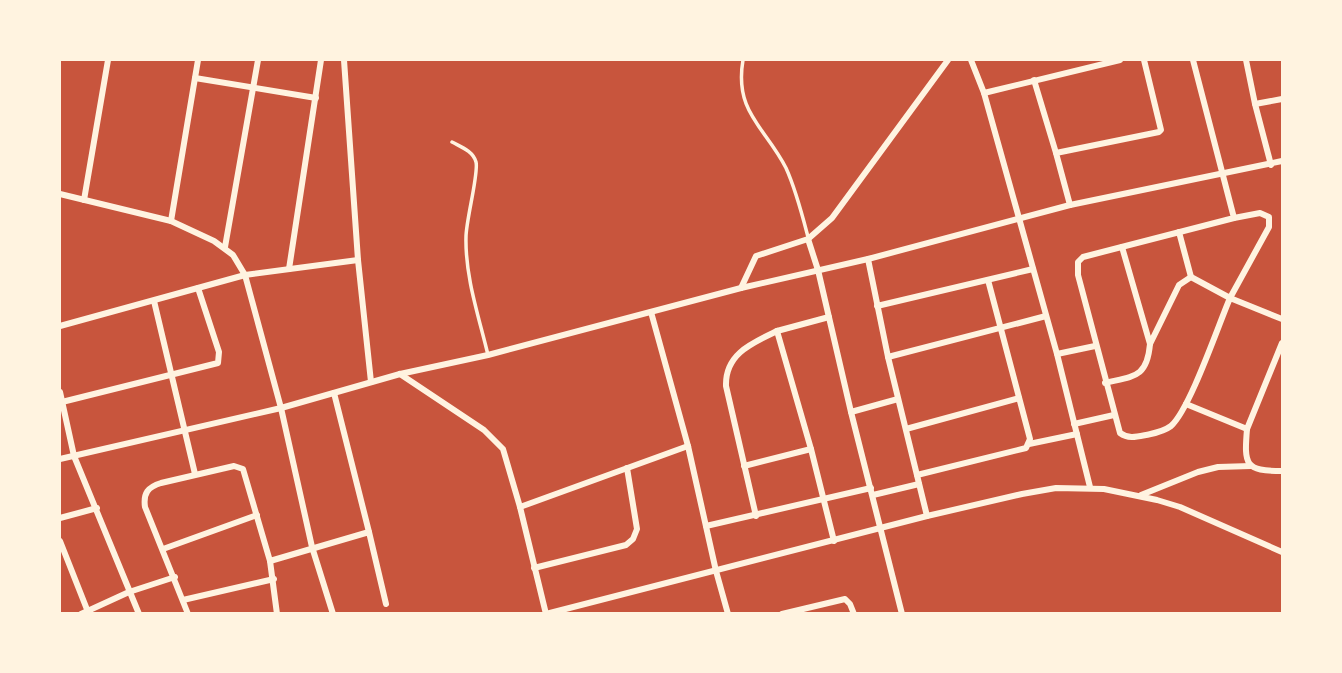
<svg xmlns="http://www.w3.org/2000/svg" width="1342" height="673" font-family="'Work Sans',sans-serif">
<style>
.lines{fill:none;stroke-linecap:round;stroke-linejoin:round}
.service{stroke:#fff3e0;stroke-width:3.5}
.minor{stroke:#fff3e0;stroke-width:6}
</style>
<rect width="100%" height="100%" fill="#c8553d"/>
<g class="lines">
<g class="service">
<path d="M743,60C734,112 765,127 786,168C796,190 802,214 808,237"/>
<path d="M452,142C461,147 473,151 476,162C479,173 466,220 466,237C465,277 479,317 488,355"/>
</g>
<g class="minor">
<polyline points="344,60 358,260 371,382"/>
<polyline points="971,60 984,93 1057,354 1090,487"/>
<path d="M1193,60L1234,218L1083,257L1078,262V275L1120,433C1128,439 1136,437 1146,435C1155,433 1163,432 1171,426C1190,409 1218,326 1230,298L1282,319"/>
<polyline points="1246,60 1255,104 1282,99"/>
<polyline points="195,78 316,98"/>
<polyline points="1034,80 1056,153"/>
<polyline points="984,93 1120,60"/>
<polyline points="1255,104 1271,165"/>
<polyline points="60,194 171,221 214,241 233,255 245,275 281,408 312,547 333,614"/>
<polyline points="84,200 108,60"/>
<polyline points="1070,205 1056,153 1159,132 1161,130 1144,60"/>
<polyline points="171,221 198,60"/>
<polyline points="1179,232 1191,277"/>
<polyline points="808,239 818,270 851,412 902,614"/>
<polyline points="225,247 258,60"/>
<polyline points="1122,247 1150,344 1179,285 1191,277 1230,298 1269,227 1269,217 1260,213 1234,218"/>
<polyline points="868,259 888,357 927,516"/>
<polyline points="289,269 321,60"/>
<polyline points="741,288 756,256 808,239 832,218 948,60"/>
<polyline points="154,301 195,474"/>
<polyline points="877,306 1033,269"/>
<polyline points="651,312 688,446 716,571 728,614"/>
<polyline points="60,326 245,275 358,260"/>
<polyline points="777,331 829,317"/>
<polyline points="1057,354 1095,346"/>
<polyline points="888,357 1046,316"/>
<polyline points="400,374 484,430 503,449 520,507 546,614 927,516 1022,494 1056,488 1104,489 1157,500 1180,507 1282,552"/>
<path d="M1105,383C1134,376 1147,378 1150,344"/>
<polyline points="60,392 74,456 139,614"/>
<polyline points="334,393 369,532"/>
<polyline points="62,402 218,363 219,352 198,288"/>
<polyline points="1186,404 1247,429 1282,343"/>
<polyline points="851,412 898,399"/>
<polyline points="1074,424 1114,415"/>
<polyline points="906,429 1019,398"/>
<path d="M1247,429C1244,465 1245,471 1282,471"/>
<polyline points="1029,444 1077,434"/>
<polyline points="60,459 281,408 400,374 488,355 741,288 868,259 1070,205 1282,161"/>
<polyline points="744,466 811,449"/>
<polyline points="917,475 1026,448 1030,439 988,280"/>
<polyline points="873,495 919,484"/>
<polyline points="1141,495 1198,472 1218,467 1251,466"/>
<polyline points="520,507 688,446"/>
<path d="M756,516L726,386C725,354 752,343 777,331L811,449L834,541"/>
<polyline points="60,518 97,508"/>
<polyline points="706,526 871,488"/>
<polyline points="60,541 88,612"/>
<polyline points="163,549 257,515"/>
<polyline points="270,561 369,532 386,604"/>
<polyline points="534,568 626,545 633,539 637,529 627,468"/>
<polyline points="183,600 274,579"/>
<polyline points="81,614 129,592 175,577"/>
<path d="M188,614L145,507C143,493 148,487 161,483L234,466L243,469L270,561L277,614"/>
<polyline points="782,614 845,599 850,604 854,614"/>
</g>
</g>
<rect width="1342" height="673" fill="none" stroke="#fff3e0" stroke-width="122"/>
</svg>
